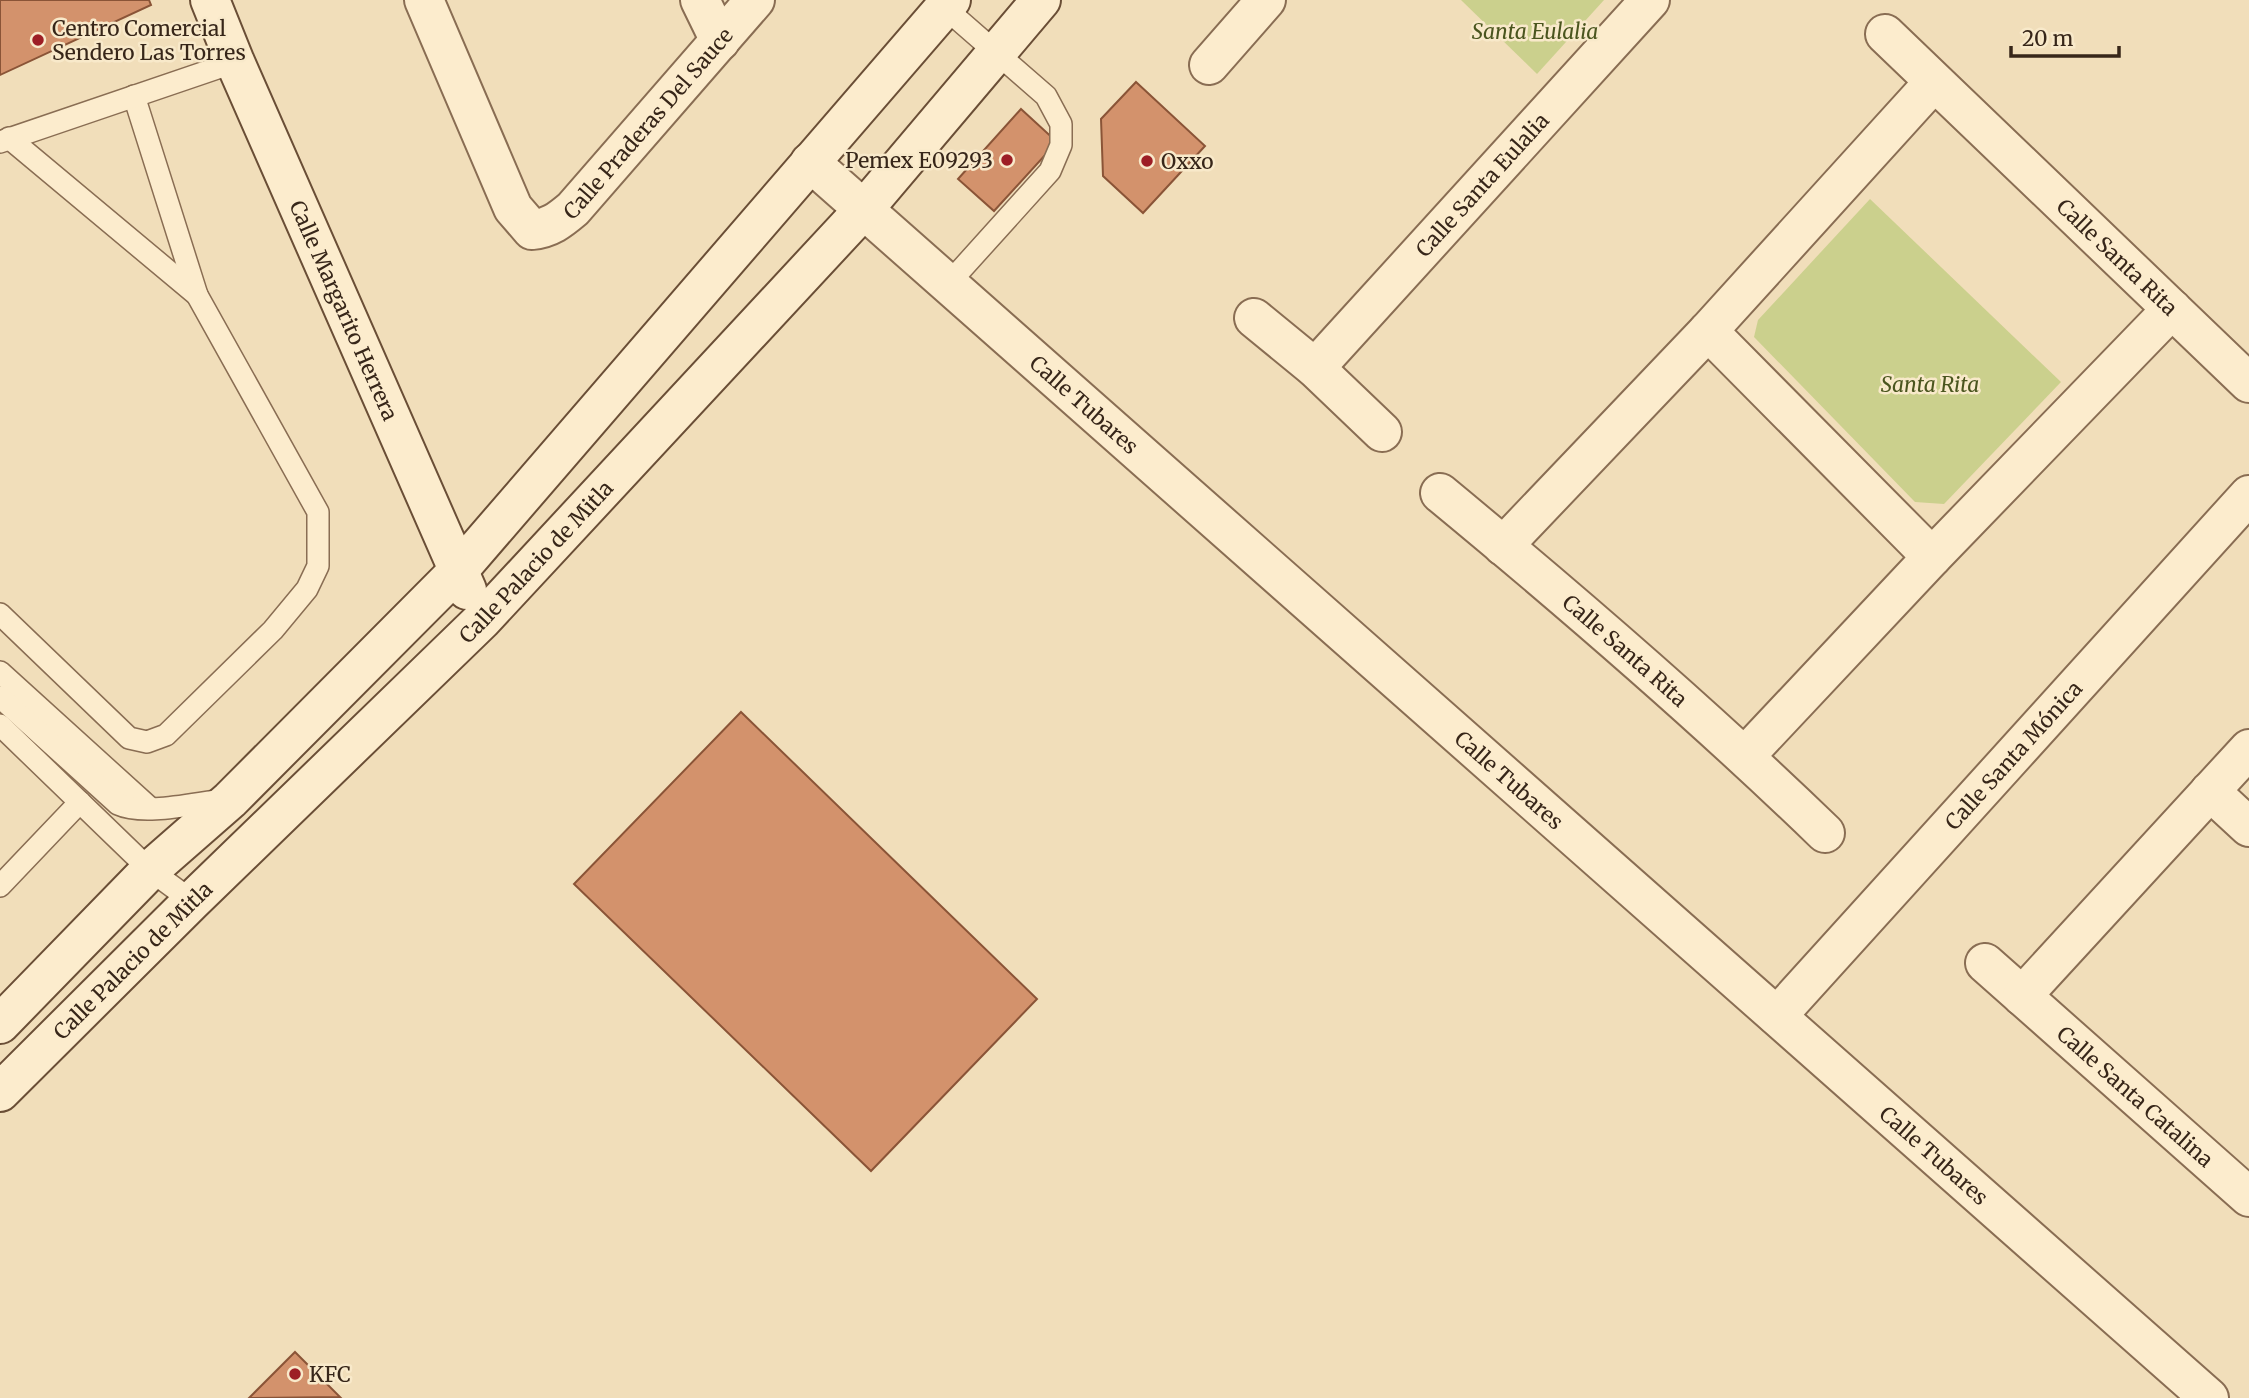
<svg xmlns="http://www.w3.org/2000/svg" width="2249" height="1398" font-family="Merriweather,serif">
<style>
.green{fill:#cbd08d}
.building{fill:#d3926c;stroke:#8a5437;stroke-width:2}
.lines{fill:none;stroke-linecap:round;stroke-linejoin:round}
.lane-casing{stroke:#896d53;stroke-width:24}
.street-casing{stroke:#896d53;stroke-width:42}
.secondary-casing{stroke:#6a4e36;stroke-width:42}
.lane{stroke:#fceccd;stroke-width:21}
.street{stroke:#fceccd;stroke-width:38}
.secondary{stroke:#fceccd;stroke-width:38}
.poi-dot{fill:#9d1e25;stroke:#f8e9ca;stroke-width:2.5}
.labels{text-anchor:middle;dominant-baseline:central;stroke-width:5;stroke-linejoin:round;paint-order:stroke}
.poi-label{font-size:21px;fill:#372619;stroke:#f8e9ca;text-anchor:start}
.park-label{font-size:21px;font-style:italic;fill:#4a551e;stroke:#f8e9ca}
.street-label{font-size:21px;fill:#372619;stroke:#f8e9ca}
</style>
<rect width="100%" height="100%" fill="#f1deba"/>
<g class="green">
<polygon points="1461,0 1604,0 1537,74"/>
<polygon points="1870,199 2061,382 1944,504 1915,502 1754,337 1758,320"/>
</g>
<g class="building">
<polygon points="0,0 149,0 151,5 0,75"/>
<polygon points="1136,82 1205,146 1143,213 1103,176 1101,119"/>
<polygon points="1021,109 1057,142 994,211 958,179"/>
<polygon points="741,712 1037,999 871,1171 574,884"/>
<polygon points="295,1352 340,1397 249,1398"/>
</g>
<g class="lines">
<g class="lane-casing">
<g id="lane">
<polyline points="945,8 1046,96 1061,124 1061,145 1050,171 949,283"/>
<polyline points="134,96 197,295"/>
<polyline points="0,142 235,62"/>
<polyline points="0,614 129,738 147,742 166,735 273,630 307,589 318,566 318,512 197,295 9,138"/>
<polyline points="0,672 150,808"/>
<path d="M0,697L118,804C144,816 195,803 224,800"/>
<polyline points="0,725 150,870 192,901"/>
<polyline points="0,886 80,802"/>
</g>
</g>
<g class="street-casing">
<g id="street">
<path id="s1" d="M424,0L513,208L532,230C550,228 560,220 573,209L755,0"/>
<polyline points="700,0 720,41"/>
<path id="s2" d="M1885,34L2249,383"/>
<polyline points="1209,65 1266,0"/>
<path id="s3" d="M810,162L2209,1398"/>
<polyline points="1254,318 1315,368 1382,432"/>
<polyline points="1708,331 1932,557"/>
<path id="s4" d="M1315,368L1650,0"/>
<path id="s5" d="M1440,493C1572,602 1702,714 1825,833"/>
<polyline points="1503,546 1708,331 1934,82"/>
<polyline points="1745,756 1932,557 2172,309"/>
<polyline points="2210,791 2249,827"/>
<path id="s6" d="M1985,963L2249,1197"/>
<polyline points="2022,996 2249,749"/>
<path id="s7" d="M1777,1016L2249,495"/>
</g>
</g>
<g class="secondary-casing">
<g id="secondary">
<path id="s8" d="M210,0L235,62L467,590"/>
<polyline points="0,1024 150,870 230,800 458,571 951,0"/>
<path id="s9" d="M0,1092L192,901L482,620L865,208L1041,0"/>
</g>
</g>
<use href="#lane" class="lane"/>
<use href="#street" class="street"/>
<use href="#secondary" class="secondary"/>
</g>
<g class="poi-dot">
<circle cx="38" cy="40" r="7"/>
<circle cx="1007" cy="160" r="7"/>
<circle cx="1147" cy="161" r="7"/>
<circle cx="295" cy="1374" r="7"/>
</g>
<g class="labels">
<g class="poi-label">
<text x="52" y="28">Centro Comercial<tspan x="52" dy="24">Sendero Las Torres</tspan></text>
<text x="993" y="160" text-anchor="end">Pemex E09293</text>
<text x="1161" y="161">Oxxo</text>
<text x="309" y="1374">KFC</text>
</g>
<g class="park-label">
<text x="1535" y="31">Santa Eulalia</text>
<text x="1930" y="384">Santa Rita</text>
</g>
<g class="street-label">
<text stroke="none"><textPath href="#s1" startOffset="416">Calle Praderas Del Sauce</textPath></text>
<text stroke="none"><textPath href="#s4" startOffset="248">Calle Santa Eulalia</textPath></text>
<text stroke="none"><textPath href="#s2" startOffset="322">Calle Santa Rita</textPath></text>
<text stroke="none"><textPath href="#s8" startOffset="338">Calle Margarito Herrera</textPath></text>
<text stroke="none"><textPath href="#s3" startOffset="366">Calle Tubares</textPath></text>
<text stroke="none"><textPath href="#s9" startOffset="754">Calle Palacio de Mitla</textPath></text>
<text stroke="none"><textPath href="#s5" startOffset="243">Calle Santa Rita</textPath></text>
<text stroke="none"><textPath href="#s7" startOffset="352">Calle Santa Mónica</textPath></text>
<text stroke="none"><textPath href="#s3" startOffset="933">Calle Tubares</textPath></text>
<text stroke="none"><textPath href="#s9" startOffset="187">Calle Palacio de Mitla</textPath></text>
<text stroke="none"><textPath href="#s6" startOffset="201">Calle Santa Catalina</textPath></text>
<text stroke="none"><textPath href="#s3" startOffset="1500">Calle Tubares</textPath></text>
</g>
</g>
<path d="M2011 46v10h108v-10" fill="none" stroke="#372619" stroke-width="3.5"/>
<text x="2022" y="46" font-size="21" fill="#372619" stroke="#f8e9ca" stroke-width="5" paint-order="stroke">20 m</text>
</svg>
